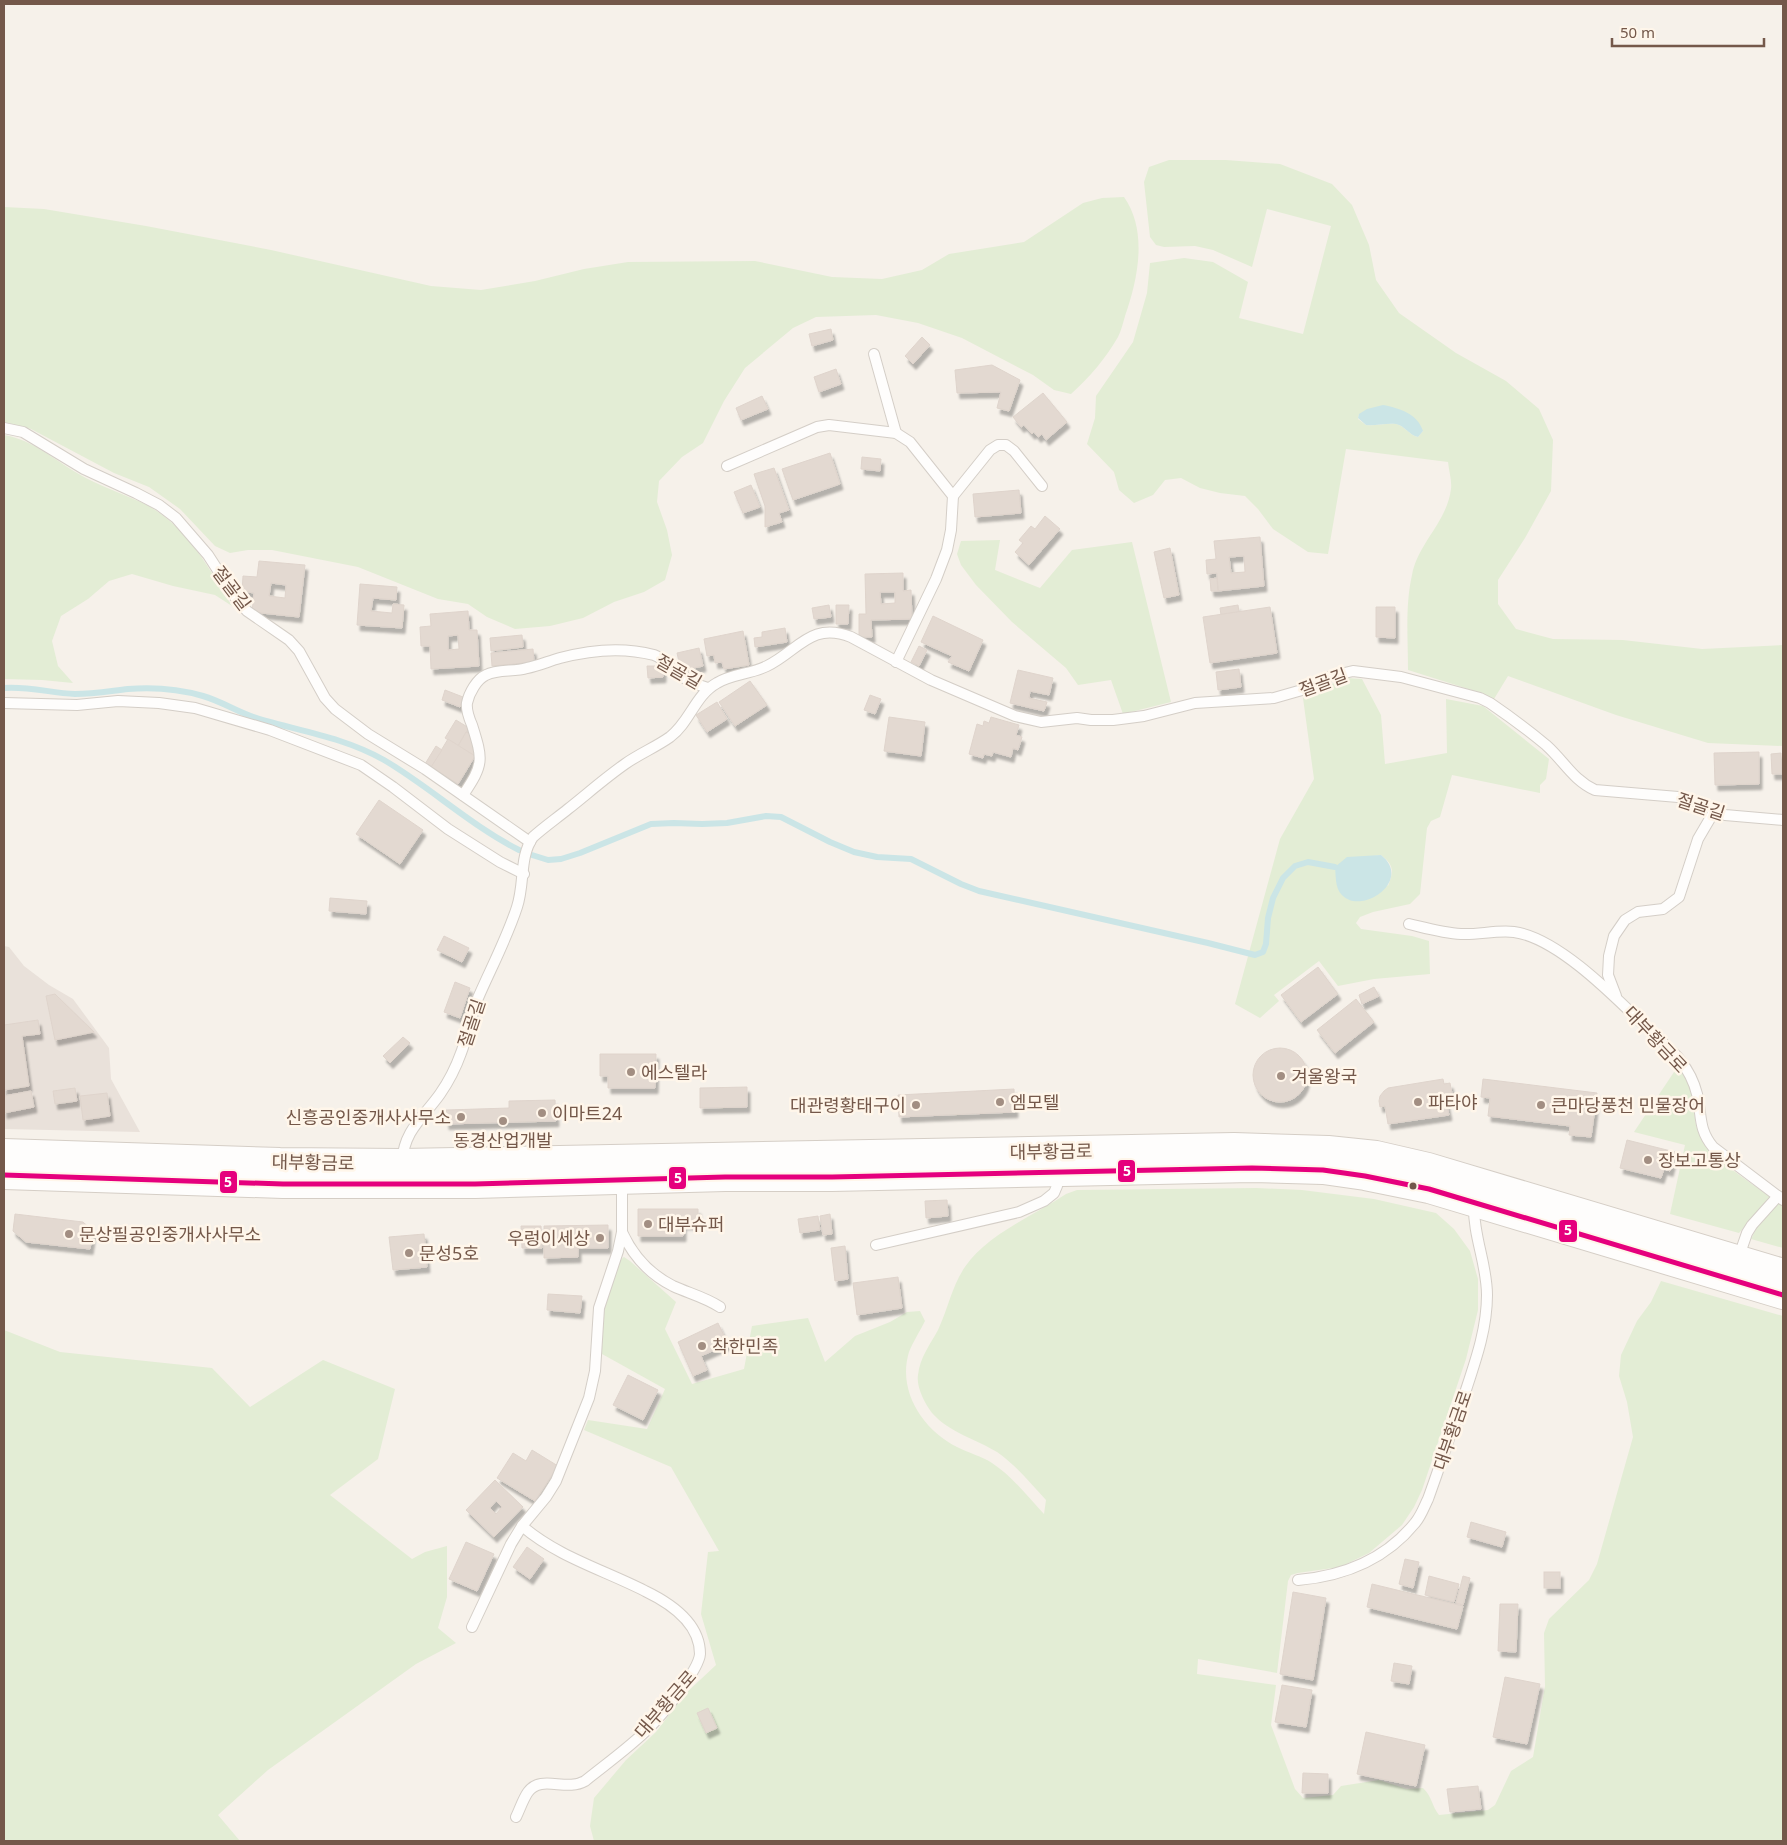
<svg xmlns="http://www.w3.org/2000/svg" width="1787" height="1845" font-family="'Noto Sans','Noto Sans KR',sans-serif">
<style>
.industrial{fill:#e9e1da}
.green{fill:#e3edd5;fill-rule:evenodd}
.water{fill:#cbe5e6}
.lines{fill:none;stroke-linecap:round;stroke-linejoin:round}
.stream{stroke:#cbe5e6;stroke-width:6}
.building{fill:#e3d9d1;stroke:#dfd4cc;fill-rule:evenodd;filter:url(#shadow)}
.service-casing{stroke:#d4cec7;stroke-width:12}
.secondary-casing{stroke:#d5cec6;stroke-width:30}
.service{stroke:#fefdfc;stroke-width:10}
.secondary{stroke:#fefdfc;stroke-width:28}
.bus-1-casing{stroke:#fff6ea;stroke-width:9}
.bus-1{stroke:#e5007d;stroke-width:5}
.poi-dot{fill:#a28e82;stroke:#fff6ea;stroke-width:2}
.bus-dot{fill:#74584a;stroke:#fff6ea;stroke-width:2}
.labels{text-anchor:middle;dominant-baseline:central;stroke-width:5;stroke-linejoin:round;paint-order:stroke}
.street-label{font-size:18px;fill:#74584a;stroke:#fff6ea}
.poi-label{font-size:18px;fill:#74584a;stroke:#fff6ea;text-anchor:start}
.line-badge{stroke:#fff6ea;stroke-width:2}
.badge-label{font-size:14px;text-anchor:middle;font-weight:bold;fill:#fff}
</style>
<defs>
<filter id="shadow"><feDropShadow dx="3" dy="5.5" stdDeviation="1" flood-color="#0004"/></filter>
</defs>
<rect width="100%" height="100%" fill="#f6f1ea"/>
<polygon class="industrial" points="4,946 9,947 24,966 49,985 73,999 109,1048 111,1079 140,1132 4,1129"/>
<g class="green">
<path d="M1169,160H1226L1280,164L1332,184L1352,205L1369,245L1376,280L1399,313L1456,353L1506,381L1539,409L1553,440L1551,491L1525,538L1498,580V604L1516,629L1553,639L1623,640L1702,649L1783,645V746L1708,743L1616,715L1508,676L1494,699L1478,692L1408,670C1408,639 1405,606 1412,575C1418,543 1447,522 1451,489C1452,481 1449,471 1448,462L1346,449L1328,554L1308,552L1273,529L1258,509L1245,496L1220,493L1200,488L1181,478L1165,480L1153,495L1134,503L1119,490L1114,472L1087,444L1095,418L1096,396L1133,342L1147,293L1150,263L1184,258L1213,262L1248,282L1239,318L1303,334L1331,226L1267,209L1252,267L1213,250L1195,246L1164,247L1156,245L1150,237L1144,182L1149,167ZM1359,414L1423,431L1418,437C1409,435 1405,426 1396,424C1386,423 1375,426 1366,425L1358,419Z"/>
<path d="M1124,197C1148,231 1138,279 1125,316C1123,323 1121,331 1118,337C1106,358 1089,378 1071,394L1054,390L1033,375L962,338L918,323L876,315L816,317L793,328L745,368L724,401L703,443L682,457L659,481L657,502L667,530L672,555L665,580L644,592L614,602L583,618L550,626L515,629L487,617L468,604L438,599L358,567L272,550H248L230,553L215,546L180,509L149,487L114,473L31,429L4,422V207L44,209L146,226L271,250L431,286L481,290L535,281L584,269L628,262L755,261L832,277L882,279L922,270L949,254L1024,242L1083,203L1102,198Z"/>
<path d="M4,435C33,440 53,459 77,473C99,486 124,494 147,505C187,527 209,568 232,606L215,595L173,586L132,574L109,581L88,599L61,616L52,641L58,666L73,683L42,680L4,679Z"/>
<polygon points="1000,540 995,570 1040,588 1072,550 1132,542 1171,702 1123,714 1111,680 1078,685 1066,668 1012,622 976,585 961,565 957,554 961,541"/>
<path d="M1347,678L1362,679L1381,715L1385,764L1447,753L1446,699L1483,706L1549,759L1546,779L1540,785V793L1452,775L1440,817L1431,821L1427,828L1420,894L1410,904L1373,912L1360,917L1356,923L1361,929L1412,936L1429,941L1430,974L1374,979L1338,986L1319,961L1274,995L1279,1001L1260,1018L1235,1004L1280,839L1314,779L1303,698L1319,689ZM1381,855C1394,865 1394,871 1388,886L1367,857Z"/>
<path d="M1678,1066C1683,1073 1689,1080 1691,1089C1695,1104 1693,1120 1699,1134C1709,1157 1750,1182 1770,1197L1739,1233L1670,1214L1685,1145L1634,1132Z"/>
<path d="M1256,1188L1302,1190L1374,1199L1436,1213L1454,1229L1470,1251L1478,1279V1310L1466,1359L1422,1490L1414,1507L1402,1525L1369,1553L1340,1567L1298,1573L1291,1575L1288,1581L1277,1673L1198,1659L1197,1674L1276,1685L1271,1725L1295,1789L1303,1798L1333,1795L1341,1786L1379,1780L1407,1789L1423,1788C1432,1796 1432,1807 1439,1815L1488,1810L1495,1805L1511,1771L1533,1757L1545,1686L1544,1633L1549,1619L1589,1580L1597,1564L1633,1437L1627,1402L1619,1376L1621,1355L1637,1321L1651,1302L1661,1281L1783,1316V1841H594L590,1826L594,1798L626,1760L656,1732L685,1694L716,1665L701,1614L708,1552L719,1551L671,1467L584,1430L588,1420L647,1429L665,1389L602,1354C602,1343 601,1330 602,1319C604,1304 612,1265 624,1257L630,1261L676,1302L665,1329L692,1384L744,1369L752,1326L808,1318L825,1362L855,1336L890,1322L907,1312L920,1311L925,1321C920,1331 913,1342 909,1352C897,1391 923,1430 957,1447C968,1453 982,1456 992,1463C1012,1476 1028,1497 1044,1514L1046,1500C1031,1484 1016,1465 997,1452C976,1439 950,1433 932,1413C925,1404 916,1387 918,1375C920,1357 930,1345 938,1330C953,1297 953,1273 983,1247C1007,1226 1039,1212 1066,1194L1077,1190Z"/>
<polygon points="1779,1202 1783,1205 1783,1248 1751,1239 1758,1225"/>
<polygon points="4,1330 60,1352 212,1368 250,1407 323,1360 395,1389 378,1459 330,1495 412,1559 425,1552 447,1546 447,1597 438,1628 456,1643 416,1664 268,1770 218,1815 240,1841 4,1841"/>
</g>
<g class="water">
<path d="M1383,405C1399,408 1418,414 1423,431L1418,437C1409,435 1405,426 1396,424C1386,423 1375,426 1366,425L1358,418L1359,414L1367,409Z"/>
<path d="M1381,855C1414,881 1360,917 1341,894C1335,887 1336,876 1335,867L1347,857Z"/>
</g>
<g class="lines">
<g class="stream">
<path d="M4,688C28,686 51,693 75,694C93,694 110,691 128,689C153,687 179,689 203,696C224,702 244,716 266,721C306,732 347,739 384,760C430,787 470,825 519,850"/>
<polyline points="532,855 548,860 561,859 580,853 651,824 674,823 702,824 727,823 766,816 781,817 830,842 854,852 877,857 911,859 961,884 979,891 1208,943 1255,955 1263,952 1266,944 1268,918 1273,898 1283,878 1295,866 1308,862 1335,867"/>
</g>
</g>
<g class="building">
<polygon points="831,329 833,340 812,346 809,334"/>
<polygon points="922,337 930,345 913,364 905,356"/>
<polygon points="992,365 1020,380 1009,411 997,408 1001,392 957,393 955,370"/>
<polygon points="836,369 841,384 819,392 814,377"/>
<polygon points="1043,393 1067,422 1046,440 1042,434 1038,437 1034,432 1032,434 1024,425 1021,427 1013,417"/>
<polygon points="762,396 768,409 741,420 736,408"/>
<polygon points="830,453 840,484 793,500 782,469"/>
<polygon points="862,457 881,459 880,471 861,469"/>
<polygon points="774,468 789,510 779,513 782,522 765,527 765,506 754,474"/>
<polygon points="751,485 760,507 743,513 734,492"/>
<polygon points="1019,490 1021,513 975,517 973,494"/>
<polygon points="1045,516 1060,529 1029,565 1015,552 1023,543 1019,540 1031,526 1035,529"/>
<path d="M1260,537L1264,586L1218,591L1217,573L1207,574L1206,560L1216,559L1214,541ZM1244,556L1245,572L1231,573L1229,557Z"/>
<polygon points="1170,548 1179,595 1164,598 1154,552"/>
<path d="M259,561L305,565L299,617L252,612L254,593L242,591L243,576L257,577ZM271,583L286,585L285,598L269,596Z"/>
<path d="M903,573V591L911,590L912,619L871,620L872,637H859V614H866L865,574ZM880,592H895V603L881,604Z"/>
<polygon points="1217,578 1218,591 1211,591 1210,579"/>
<polygon points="360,584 397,587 396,600 373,598 371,611 392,613 393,604 404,605 402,628 357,625"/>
<polygon points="829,605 831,617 814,619 812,608"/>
<polygon points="836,605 849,605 848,624 836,624"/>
<polygon points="1238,605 1239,612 1221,615 1220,608"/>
<polygon points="1270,607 1277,653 1210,663 1203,617"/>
<polygon points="1376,607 1395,607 1395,638 1376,637"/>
<path d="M468,611L469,630H477L479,666L431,669L430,646H421L420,627L431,626L430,614ZM458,635L459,649L448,650V636Z"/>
<polygon points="933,616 983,640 969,671 948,662 952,656 921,642"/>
<polygon points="785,628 787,642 755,647 754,638 762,637 762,632"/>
<polygon points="743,631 749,665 724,669 722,662 715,663 714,655 707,656 704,639"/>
<polygon points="522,635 523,647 491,651 490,638"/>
<polygon points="919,646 927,650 919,666 911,662"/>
<polygon points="699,648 703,666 681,671 677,653"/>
<polygon points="533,649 534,662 492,666 491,653"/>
<polygon points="647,666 663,666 663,677 648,678"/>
<polygon points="1239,669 1241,687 1218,690 1216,672"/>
<polygon points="1018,670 1053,678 1049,695 1030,691 1029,698 1047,702 1044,711 1010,703"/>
<polygon points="750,681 767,705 735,726 719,702"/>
<polygon points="445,690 463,697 460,707 442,700"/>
<polygon points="870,695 881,699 875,714 864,710"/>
<polygon points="717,702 727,719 707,732 696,715"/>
<polygon points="889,717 925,722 921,756 884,751"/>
<polygon points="991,717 1019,725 1016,735 1022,737 1018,750 1013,748 1011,757 993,752 992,756 984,754 983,758 969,754 977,724 983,726 984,721 989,723"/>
<polygon points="456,720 469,728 458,746 445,738"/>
<polygon points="466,732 471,734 475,756 458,746"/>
<polygon points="448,739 475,756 458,784 431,767"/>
<polygon points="436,746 442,750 431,767 425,764"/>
<polygon points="1759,752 1759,784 1715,785 1714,753"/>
<polygon points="1781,753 1782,774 1772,774 1771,754"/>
<polygon points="379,800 423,830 400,864 356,834"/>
<polygon points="330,898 367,901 366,914 329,911"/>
<polygon points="444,936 469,948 462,962 437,950"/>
<polygon points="1318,967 1338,994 1301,1022 1281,995"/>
<polygon points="455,982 470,988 460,1018 444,1012"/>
<polygon points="1374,987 1379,996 1362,1004 1359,995"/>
<polygon points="55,994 94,1032 55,1040 46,996"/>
<polygon points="1356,999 1374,1022 1335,1053 1317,1030"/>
<polygon points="38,1020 40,1034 22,1036 29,1086 4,1090 4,1025"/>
<polygon points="403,1037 410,1043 390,1063 383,1056"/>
<circle cx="1280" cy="1075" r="27"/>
<polygon points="600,1054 656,1054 655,1088 608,1088 608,1076 600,1076"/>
<polygon points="1443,1079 1444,1084 1450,1083 1453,1099 1446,1101 1449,1115 1388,1124 1385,1106 1380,1107 1379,1101 1380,1096 1384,1091 1388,1088"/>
<polygon points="1483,1079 1597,1093 1591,1137 1569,1135 1570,1126 1488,1116 1490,1098 1481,1097"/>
<polygon points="747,1087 747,1107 700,1108 700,1088"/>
<polygon points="75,1088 77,1101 55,1104 53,1091"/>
<polygon points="1014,1089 1015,1112 899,1117 898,1095"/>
<polygon points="31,1091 34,1107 4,1113 4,1096"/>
<polygon points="107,1093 110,1116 83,1120 80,1096"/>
<polygon points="555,1100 556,1121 446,1124 446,1110 509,1108 509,1101"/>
<polygon points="1627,1140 1675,1152 1670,1171 1664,1169 1661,1178 1620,1168"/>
<polygon points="947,1200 948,1216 926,1218 925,1201"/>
<polygon points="638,1209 698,1209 698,1224 683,1224 683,1236 638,1236"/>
<polygon points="15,1214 83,1222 93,1231 90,1249 26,1242 13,1231"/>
<polygon points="830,1214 832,1234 823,1235 820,1216"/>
<polygon points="818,1216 820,1230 800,1233 798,1219"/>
<polygon points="608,1225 608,1248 578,1248 578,1257 544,1258 544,1226"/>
<polygon points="521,1226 541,1226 542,1248 522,1248"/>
<polygon points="424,1234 427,1267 393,1270 389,1237"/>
<polygon points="845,1246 848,1279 835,1281 831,1248"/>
<polygon points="898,1277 902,1308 857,1315 853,1283"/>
<polygon points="548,1294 582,1296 580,1313 547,1310"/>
<polygon points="718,1323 728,1344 701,1356 707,1370 693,1376 678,1342"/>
<polygon points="628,1375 658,1390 643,1420 613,1405"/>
<polygon points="532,1450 558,1466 535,1501 497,1478 513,1453 526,1461"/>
<path d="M495,1480L523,1507L494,1537L466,1510ZM496,1501L502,1507L496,1514L490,1508Z"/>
<polygon points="1471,1522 1506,1532 1502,1547 1467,1537"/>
<polygon points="466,1542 494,1554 477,1591 449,1579"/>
<polygon points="527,1547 544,1559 530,1579 513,1567"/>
<polygon points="1405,1559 1419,1562 1413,1588 1399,1584"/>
<rect x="1544" y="1572" width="16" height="16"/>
<polygon points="1429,1576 1459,1584 1454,1602 1425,1595"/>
<polygon points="1463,1576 1470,1578 1463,1605 1456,1603"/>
<polygon points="1372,1584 1463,1606 1457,1629 1367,1607"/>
<polygon points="1293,1592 1326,1598 1313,1680 1280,1674"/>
<polygon points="1500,1604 1518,1604 1516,1652 1498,1651"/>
<polygon points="1394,1663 1412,1666 1409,1684 1391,1681"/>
<polygon points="1505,1677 1540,1684 1527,1744 1493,1737"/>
<polygon points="1282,1685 1312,1690 1306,1727 1275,1722"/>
<polygon points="708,1708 717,1728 706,1733 697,1713"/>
<polygon points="1366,1732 1425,1745 1416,1786 1357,1774"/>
<polygon points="1303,1773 1328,1774 1328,1793 1302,1793"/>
<polygon points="1478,1786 1481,1809 1450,1812 1447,1789"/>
</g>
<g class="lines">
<g class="service-casing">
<g id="service">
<polyline points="874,354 896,433"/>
<polyline points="4,428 23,432 84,469 136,493 159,505 176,518 208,555 237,600 247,611 289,640 299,651 325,698 335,709 368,734 425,769 530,842"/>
<polyline points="727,466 817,427 829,425 896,433 910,442 953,496 951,530 947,550 936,579 896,662"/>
<polyline points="953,496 990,450 998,445 1006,445 1014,451 1042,486"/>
<polyline points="4,703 77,705 118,701 159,703 195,708 270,730 361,765 393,787 448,829 500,862 524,874"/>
<path d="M463,795C484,764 483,760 472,725C469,718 466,710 467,703C469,693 477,679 486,675C498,669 514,672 527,668C538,666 549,661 560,658C590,650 624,647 654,655C663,658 668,665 675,671C684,680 697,685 708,688"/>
<path d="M1409,924C1426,928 1443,933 1461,934C1478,935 1496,930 1514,932C1559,938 1618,1000 1650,1031C1660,1041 1672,1049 1680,1060C1688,1070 1694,1082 1697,1094C1702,1115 1698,1129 1713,1147L1783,1200"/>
<polyline points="1616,996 1608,975 1609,956 1614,936 1625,920 1638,912 1663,909 1679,897 1698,839 1715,810"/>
<path d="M402,1162C404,1130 423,1118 440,1094C449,1081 456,1067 461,1053C468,1035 471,1016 478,998C491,968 507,938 517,907C525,883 519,857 533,837C544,827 557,818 568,809C587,794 605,778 625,764C639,754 656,747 670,737C690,722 695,695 717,683C732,674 751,674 767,666C798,651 811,621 851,637L931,680L1015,716L1041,722L1077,718L1091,720H1113L1144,716L1195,703L1274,698L1302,690L1324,678L1353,671L1401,677L1480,698L1490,703C1509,716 1528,730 1546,745C1564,761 1573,780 1595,790L1678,797L1701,803L1725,815L1783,820"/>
<path d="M622,1232C633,1256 649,1274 673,1286C688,1293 705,1297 720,1307"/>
<polyline points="876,1245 1019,1212 1044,1201 1054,1193 1057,1186 1057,1174"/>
<polyline points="1738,1259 1747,1233 1752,1225 1778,1196"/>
<path d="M1298,1580C1343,1576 1385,1560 1415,1523C1421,1516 1424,1507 1428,1499C1440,1466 1451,1432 1463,1399C1474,1365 1487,1331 1487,1295C1487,1264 1473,1236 1474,1205"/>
<polyline points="472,1627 511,1544 522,1526 546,1497 556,1481 589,1398 595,1371 599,1308 618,1251 622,1232 622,1182"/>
<path d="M516,1817C520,1809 523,1799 528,1792C541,1774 566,1792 585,1781C606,1764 630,1747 649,1728C662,1715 699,1670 700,1654C700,1623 670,1603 645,1591C604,1570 558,1557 522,1526"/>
</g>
</g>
<g class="secondary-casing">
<g id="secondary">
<polyline points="4,1153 280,1162 402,1163 1234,1147 1328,1150 1376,1155 1428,1167 1783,1273"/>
<polyline points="4,1175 283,1184 475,1184 725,1177 832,1177 1252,1168 1323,1170 1365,1176 1429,1189 1783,1295"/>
</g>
</g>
<use href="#service" class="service"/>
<use href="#secondary" class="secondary"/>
<g class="bus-1-casing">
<polyline id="bus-1" points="4,1175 283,1184 475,1184 725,1177 832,1177 1252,1168 1323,1170 1365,1176 1429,1189 1783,1295"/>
</g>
<use href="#bus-1" class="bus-1"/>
</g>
<g class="poi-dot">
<circle cx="631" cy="1072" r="5"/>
<circle cx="1281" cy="1076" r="5"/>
<circle cx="1000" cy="1102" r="5"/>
<circle cx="1418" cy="1102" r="5"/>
<circle cx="916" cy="1105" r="5"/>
<circle cx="1541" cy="1105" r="5"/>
<circle cx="542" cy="1113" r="5"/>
<circle cx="461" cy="1117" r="5"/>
<circle cx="503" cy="1121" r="5"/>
<circle cx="1648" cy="1160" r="5"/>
<circle cx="648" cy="1224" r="5"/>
<circle cx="69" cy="1234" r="5"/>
<circle cx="600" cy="1238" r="5"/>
<circle cx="409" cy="1253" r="5"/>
<circle cx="702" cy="1346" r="5"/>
</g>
<circle class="bus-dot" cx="1413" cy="1186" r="4.5"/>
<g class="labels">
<g class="street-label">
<text transform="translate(232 588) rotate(53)">절골길</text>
<text transform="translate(679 671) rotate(30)">절골길</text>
<text transform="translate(1323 682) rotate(-20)">절골길</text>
<text transform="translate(1701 806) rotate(18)">절골길</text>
<text transform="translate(471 1023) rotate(-72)">절골길</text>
<text transform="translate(1656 1039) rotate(47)">대부황금로</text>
<text transform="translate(1051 1151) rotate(-1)">대부황금로</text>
<text transform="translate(313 1162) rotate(1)">대부황금로</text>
<text transform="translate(1452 1430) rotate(-71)">대부황금로</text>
<text transform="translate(665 1704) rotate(-49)">대부황금로</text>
</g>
<g class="poi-label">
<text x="641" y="1072">에스텔라</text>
<text x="1291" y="1076">겨울왕국</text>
<text x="1010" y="1102">엠모텔</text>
<text x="1428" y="1102">파타야</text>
<text x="906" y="1105" text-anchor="end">대관령황태구이</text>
<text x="1551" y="1105">큰마당풍천 민물장어</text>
<text x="552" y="1113">이마트24</text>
<text x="451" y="1117" text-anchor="end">신흥공인중개사사무소</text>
<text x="503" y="1140" text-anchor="middle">동경산업개발</text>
<text x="1658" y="1160">장보고통상</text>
<text x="658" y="1224">대부슈퍼</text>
<text x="79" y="1234">문상필공인중개사사무소</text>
<text x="590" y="1238" text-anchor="end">우렁이세상</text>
<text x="419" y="1253">문성5호</text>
<text x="712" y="1346">착한민족</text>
</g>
</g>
<g class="line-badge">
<rect x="1117" y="1159" width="19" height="24" rx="5" fill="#e5007d"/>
<rect x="668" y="1166" width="19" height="24" rx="5" fill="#e5007d"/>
<rect x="219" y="1170" width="19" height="24" rx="5" fill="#e5007d"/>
<rect x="1558" y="1219" width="20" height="24" rx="5" fill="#e5007d"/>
</g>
<g class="badge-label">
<text x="1127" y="1176">5</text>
<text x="678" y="1183">5</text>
<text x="228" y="1187">5</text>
<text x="1568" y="1235">5</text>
</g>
<rect width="1787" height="1845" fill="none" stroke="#74584a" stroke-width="10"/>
<path d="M1612 38v8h152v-8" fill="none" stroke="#74584a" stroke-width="2.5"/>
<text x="1620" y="38" font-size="15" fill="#74584a" stroke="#fff6ea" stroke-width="4" paint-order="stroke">50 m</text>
</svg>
